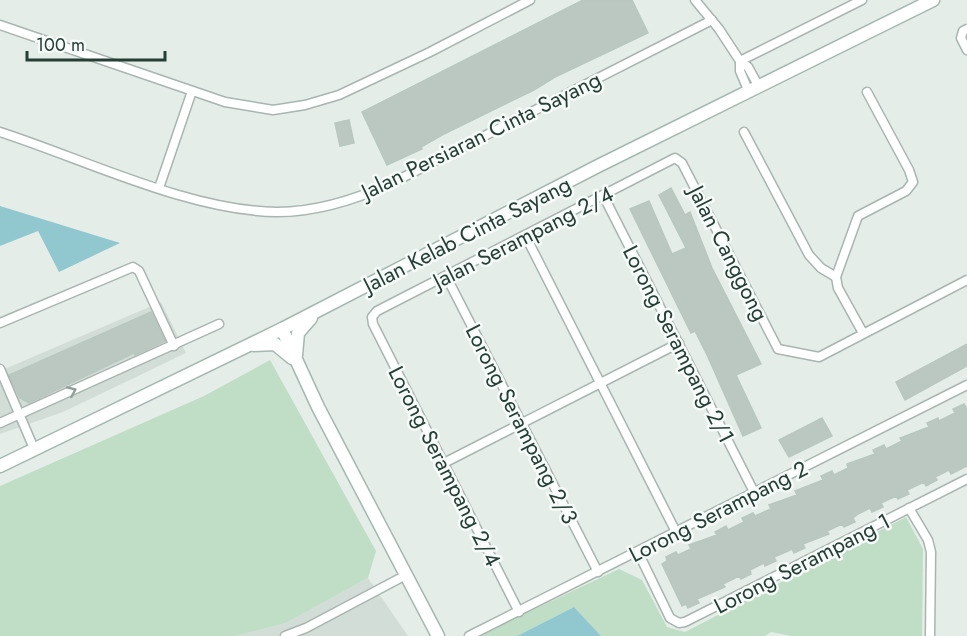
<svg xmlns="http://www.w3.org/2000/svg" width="967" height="636" font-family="Jost,sans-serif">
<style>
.built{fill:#d3ddd8}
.green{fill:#c0ddc6}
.water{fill:#91c7ce}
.building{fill:#bbc8c2;stroke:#b8c7c0;stroke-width:1.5}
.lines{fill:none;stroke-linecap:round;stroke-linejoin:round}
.minor-casing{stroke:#a8b5b0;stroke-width:11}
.secondary-casing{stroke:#a4b8b0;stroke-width:15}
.minor{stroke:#fff;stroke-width:8}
.secondary{stroke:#fff;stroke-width:12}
.oneway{stroke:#929e9a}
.labels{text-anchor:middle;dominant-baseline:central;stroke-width:5;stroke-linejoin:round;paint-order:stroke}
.street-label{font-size:22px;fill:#253e36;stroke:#f6faf8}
</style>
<rect width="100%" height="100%" fill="#e5ede9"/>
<g class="built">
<polygon points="161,302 186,353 63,412 0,434 0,371"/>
<polygon points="368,578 408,636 235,636 286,623"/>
</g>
<g class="green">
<polygon points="270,360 376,551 368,578 286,623 235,636 0,636 0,486 204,396"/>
<polygon points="906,517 923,549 922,636 791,636 771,632 765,636 601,636 574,607 517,636 478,636 619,569 642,580 667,627 685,632"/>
</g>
<g class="water">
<polygon points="0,206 120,243 59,272 38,231 0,246"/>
<polygon points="574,607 601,636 517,636"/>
</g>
<g class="building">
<polygon points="583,0 632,0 648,33 555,77 534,90 442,135 421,147 422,149 387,165 362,112"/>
<polygon points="349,120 354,143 340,146 335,123"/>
<polygon points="671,188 685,215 690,212 712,268 761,364 736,375 761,428 743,436 708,357 695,331 691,333 630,209 649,201 672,254 686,248 659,195"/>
<polygon points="151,312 165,341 135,355 134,353 29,403 20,398 9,375"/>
<polygon points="967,344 967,366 905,400 896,382"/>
<polygon points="964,404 967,409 967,466 951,474 949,470 935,477 937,480 926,486 924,482 907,490 909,494 898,499 896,496 881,503 883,507 872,512 870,508 858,514 853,518 855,522 844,527 842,524 827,531 829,534 803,544 805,548 794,553 792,549 788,551 774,557 776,561 765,566 764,563 750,570 751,574 741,579 739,576 723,584 725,587 697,599 699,603 688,608 686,604 682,606 662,564 667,561 666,557 676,552 678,555 691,549 689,545 717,535 715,532 726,526 728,530 744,522 742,518 753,513 755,516 771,509 769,505 797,495 795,491 823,480 821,476 832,471 834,475 848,468 847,464 875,454 873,450 884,445 886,449 902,441 900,438 929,427 927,423 938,418 939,421 955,413 953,409"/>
<polygon points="822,418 832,436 789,457 779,440"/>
</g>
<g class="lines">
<g class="minor-casing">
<g id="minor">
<polyline points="695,0 719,29 740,61 748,67 759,87"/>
<polyline points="0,25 225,102 273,110 305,105 339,95 430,52 530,0"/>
<polyline points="967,29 963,31 961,38 967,50"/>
<polyline points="740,61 862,0"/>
<polyline points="740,61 740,71 749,92"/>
<path d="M0,132C84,159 189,211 277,212C315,212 357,199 392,183L712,20"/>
<polyline points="744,132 809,255 821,268 836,277"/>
<polyline points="159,188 192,91"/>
<polyline points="603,195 754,492"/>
<polyline points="525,235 676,532"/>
<polyline points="446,276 598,572"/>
<polyline points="0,323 133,267 139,271 174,346"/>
<polyline points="863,333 838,288 836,277 858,216 906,191 913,182 909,170 867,92"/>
<polyline points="0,369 35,451"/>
<polyline points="0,423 219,324"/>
<polyline points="444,463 679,343"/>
<polyline points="909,508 928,540 931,552 930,636"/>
<polyline points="638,552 670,618 679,623 685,622 967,479"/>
<polyline points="519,612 373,324 372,317 377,311 675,158 682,163 778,349 819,357 967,280"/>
<polyline points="285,636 306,628 406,575"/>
<polyline points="469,636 967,385"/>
</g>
</g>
<g class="secondary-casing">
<g id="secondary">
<polyline points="282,329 318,407 438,636"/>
<polyline points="254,345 275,344 292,358"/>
<polyline points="296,355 298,333 311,318"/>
<polyline points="0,466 282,329 598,166 933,0"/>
</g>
</g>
<use href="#minor" class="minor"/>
<use href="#secondary" class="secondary"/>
</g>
<defs><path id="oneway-chevron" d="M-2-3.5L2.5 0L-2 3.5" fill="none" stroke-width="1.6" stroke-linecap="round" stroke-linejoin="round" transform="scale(1.5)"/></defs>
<use class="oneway" href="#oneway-chevron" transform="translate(72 391) rotate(-24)"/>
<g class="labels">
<g class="street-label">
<text transform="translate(481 135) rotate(-26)">Jalan Persiaran Cinta Sayang</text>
<text transform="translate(467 234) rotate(-27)">Jalan Kelab Cinta Sayang</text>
<text transform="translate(523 237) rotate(-27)">Jalan Serampang 2/4</text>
<text transform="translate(729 253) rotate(63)">Jalan Canggong</text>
<text transform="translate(679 344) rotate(63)">Lorong Serampang 2/1</text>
<text transform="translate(522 424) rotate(63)">Lorong Serampang 2/3</text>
<text transform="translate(445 466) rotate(63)">Lorong Serampang 2/4</text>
<text transform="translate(718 511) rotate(-27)">Lorong Serampang 2</text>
<text transform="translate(802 563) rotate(-27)">Lorong Serampang 1</text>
</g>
</g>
<path d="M27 51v9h138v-9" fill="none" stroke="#253e36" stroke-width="3"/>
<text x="36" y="51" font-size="18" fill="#253e36" stroke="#f6faf8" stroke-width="4.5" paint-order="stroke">100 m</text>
</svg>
